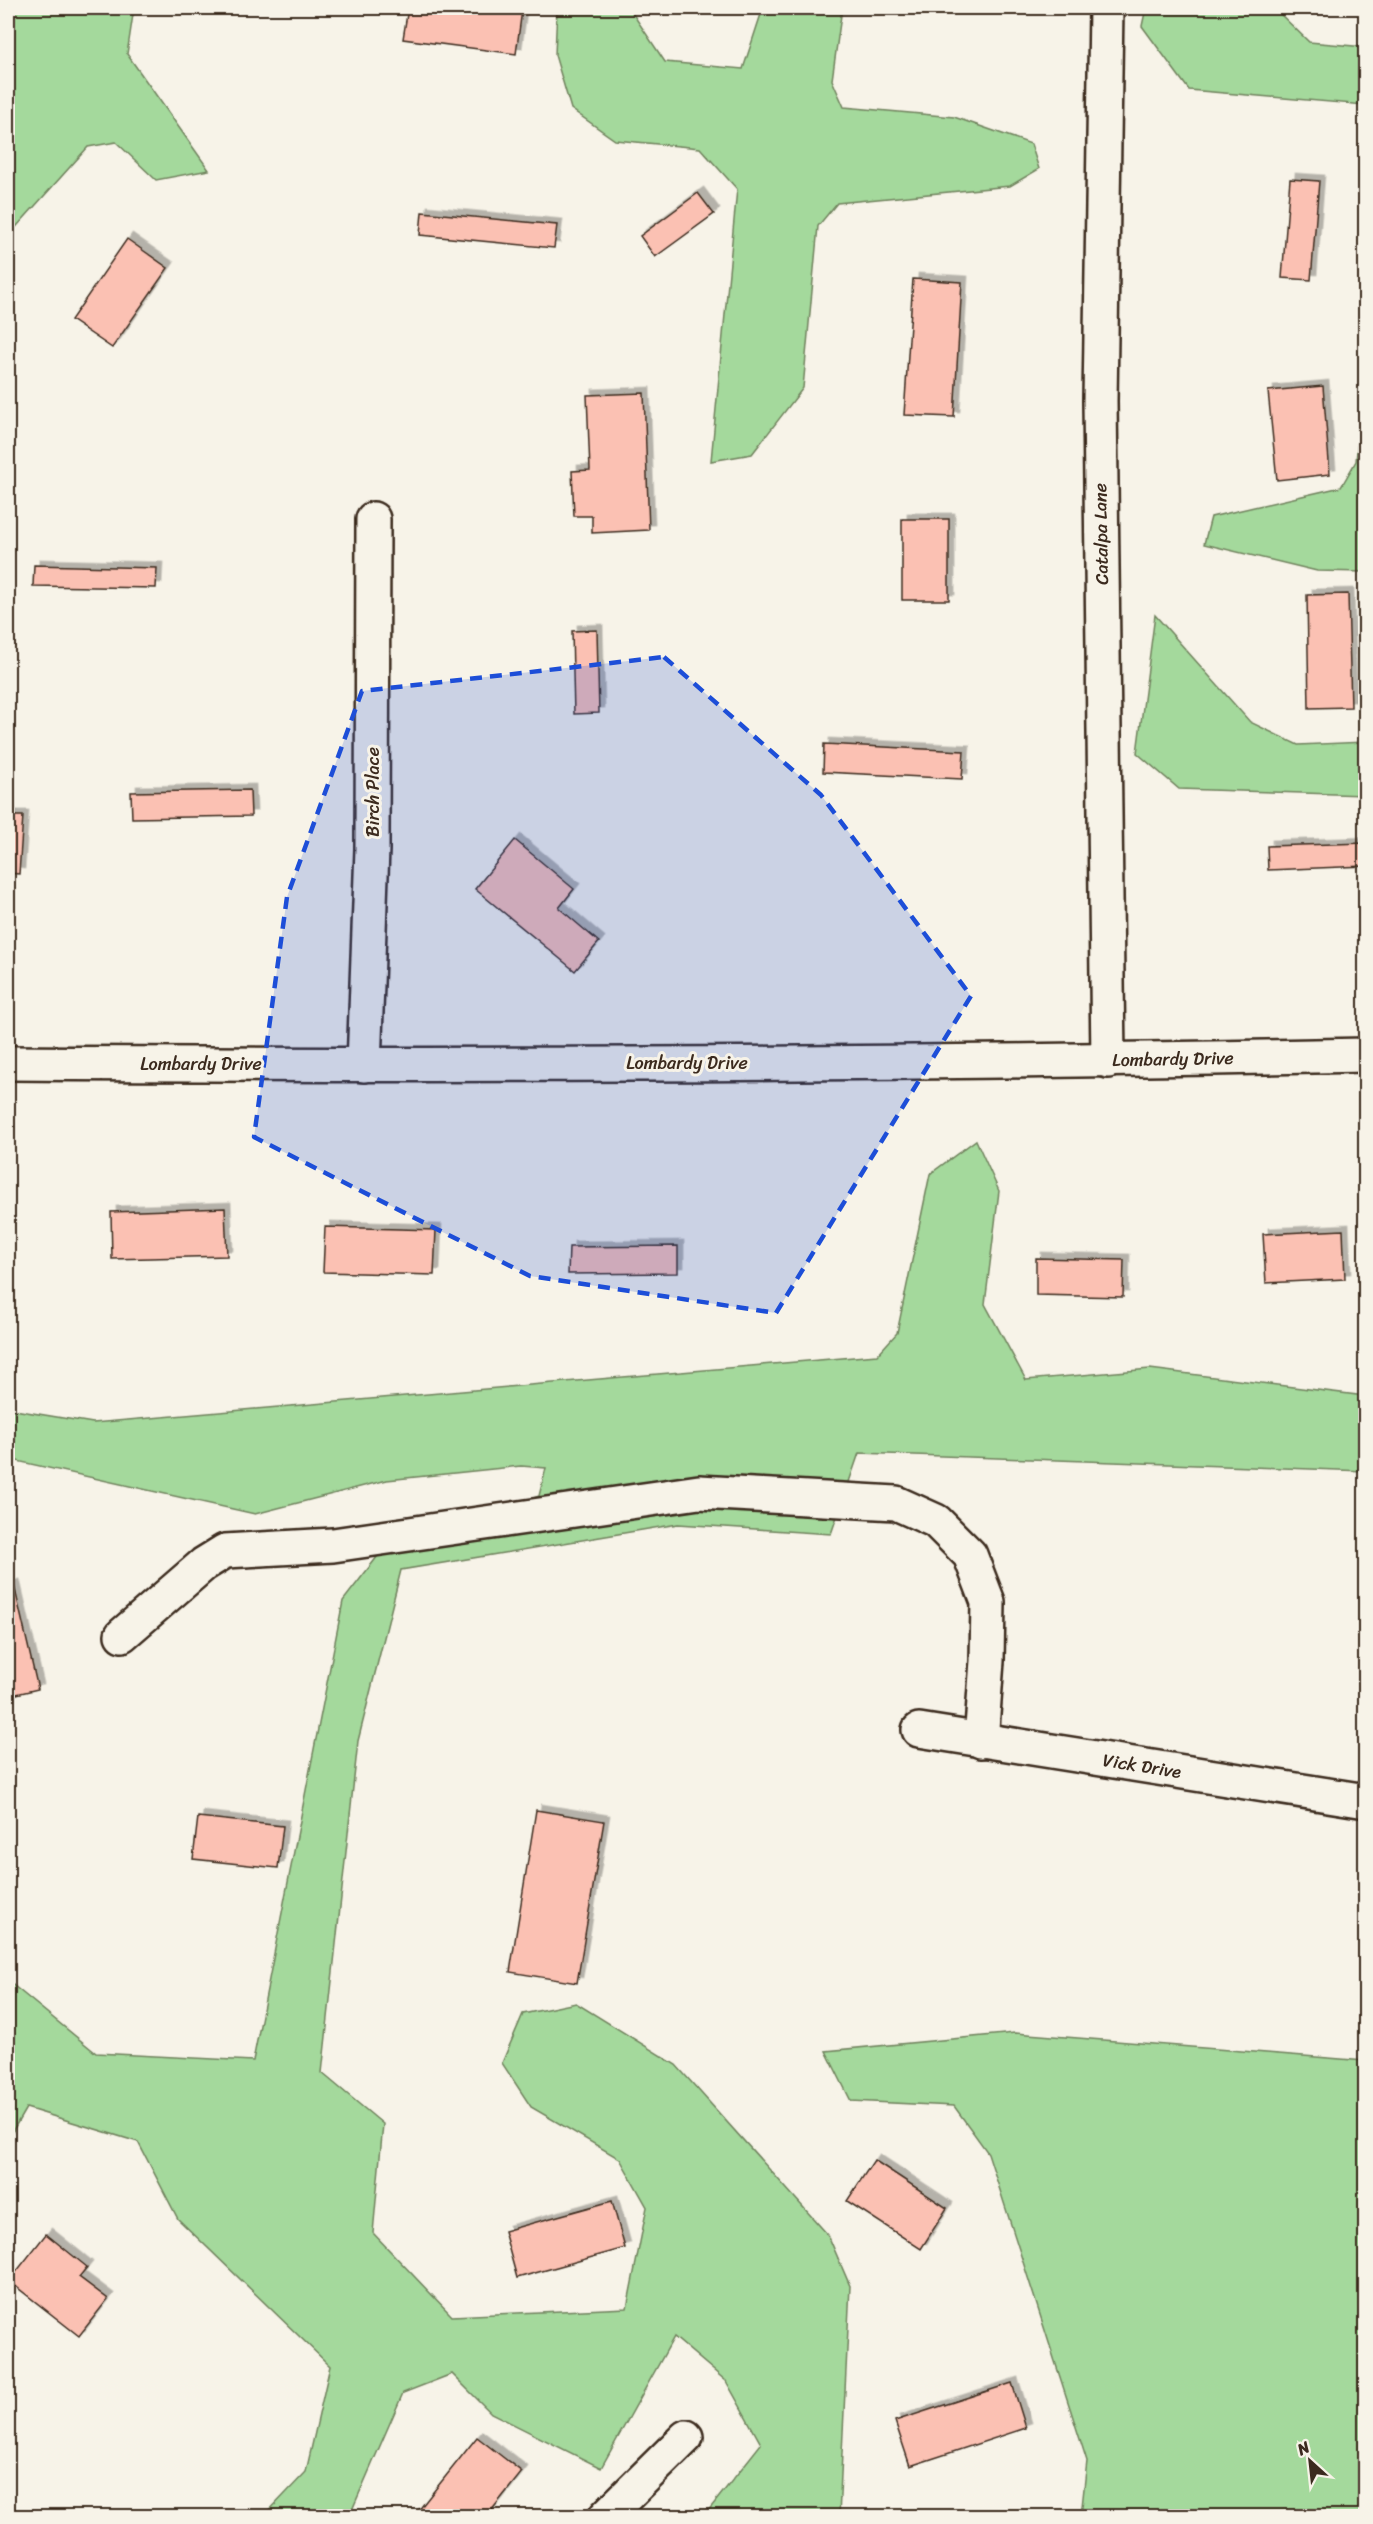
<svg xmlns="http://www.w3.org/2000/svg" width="1373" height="2524" font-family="Sriracha,sans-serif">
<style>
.green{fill:#a4d99c;stroke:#70825d;stroke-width:1.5}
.building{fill:#fbc1b3;stroke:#3b2a1e;stroke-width:1.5;filter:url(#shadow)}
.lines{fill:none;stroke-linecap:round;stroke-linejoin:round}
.minor-casing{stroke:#3b2a1e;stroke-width:38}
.minor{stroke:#f7f3e8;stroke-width:33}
.marked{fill:#1d4ed8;fill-opacity:0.2;stroke:#1d4ed8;stroke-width:4.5;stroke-dasharray:12 8;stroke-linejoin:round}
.labels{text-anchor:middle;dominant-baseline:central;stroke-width:6;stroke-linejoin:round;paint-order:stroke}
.street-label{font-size:18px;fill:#3b2a1e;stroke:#f7f3e8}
</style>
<defs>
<filter id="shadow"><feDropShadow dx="5.5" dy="-5.5" stdDeviation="0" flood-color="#0004"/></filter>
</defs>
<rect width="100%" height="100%" fill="#f7f3e8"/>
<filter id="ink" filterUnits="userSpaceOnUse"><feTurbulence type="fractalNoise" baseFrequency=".0167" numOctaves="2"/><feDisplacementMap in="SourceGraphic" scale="12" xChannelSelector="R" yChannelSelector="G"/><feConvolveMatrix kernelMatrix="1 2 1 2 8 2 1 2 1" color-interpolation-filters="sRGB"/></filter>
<g filter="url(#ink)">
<g class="green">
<polygon points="8,8 134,8 127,54 209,170 156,180 116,142 88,147 8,236"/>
<polygon points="557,8 629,8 665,62 743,69 763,8 842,8 832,80 844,107 954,117 1031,144 1039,169 1010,186 837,203 818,226 803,388 752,454 711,461 737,189 700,148 615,140 571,109 555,55"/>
<polygon points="1146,8 1274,8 1309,42 1365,47 1365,105 1189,90 1142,26"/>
<polygon points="1365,366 1365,572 1317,571 1204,544 1211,517 1341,487 1356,461"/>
<polygon points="1155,615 1250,722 1298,745 1365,742 1365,795 1179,789 1137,753"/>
<polygon points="976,1140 999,1191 985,1304 1026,1380 1150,1369 1365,1396 1365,1471 859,1453 831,1534 678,1524 401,1570 358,1741 322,2073 383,2124 373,2233 452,2316 627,2308 647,2207 620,2159 531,2107 502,2063 523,2014 576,2003 676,2065 828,2235 850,2286 839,2516 704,2516 761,2444 726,2381 674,2337 601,2468 491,2413 452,2374 403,2393 352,2510 346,2516 264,2516 306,2472 330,2366 178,2219 138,2142 26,2108 8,2139 8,1981 96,2053 253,2061 343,1601 381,1552 539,1496 546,1468 521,1466 387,1480 255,1514 8,1459 8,1409 93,1423 877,1355 897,1333 930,1174"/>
<polygon points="1015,2033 1365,2061 1365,2516 1081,2516 1087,2461 988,2153 954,2106 851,2101 826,2051"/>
</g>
<g class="building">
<polygon points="408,8 504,8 522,10 516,54 403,39"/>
<polygon points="894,8 1010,8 1009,14"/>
<polygon points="1290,179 1319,181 1311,280 1282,278"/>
<polygon points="698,193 714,214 655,257 640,236"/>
<polygon points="422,212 557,225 554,248 420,235"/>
<polygon points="127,239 168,268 112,348 71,320"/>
<polygon points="913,279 962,282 954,417 904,415"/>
<polygon points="1323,386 1330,474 1277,480 1268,391"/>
<polygon points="644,393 649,530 592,533 592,516 574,516 572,471 590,470 587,395"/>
<rect x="902" y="519" width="47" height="81"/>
<polygon points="34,565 157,568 156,588 33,586"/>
<polygon points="1348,594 1351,707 1309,708 1307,595"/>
<polygon points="597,630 599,713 574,714 572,631"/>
<polygon points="824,744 964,751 962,779 823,772"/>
<polygon points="250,790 251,816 132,818 131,792"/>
<polygon points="8,816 23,816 19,874 8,873"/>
<polygon points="515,840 574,889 559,908 599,942 575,971 475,889"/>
<polygon points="1366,843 1366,866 1268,870 1267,846"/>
<polygon points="225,1208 227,1256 112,1259 111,1212"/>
<polygon points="325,1227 436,1230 434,1275 323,1272"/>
<polygon points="1343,1230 1345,1279 1266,1283 1263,1234"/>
<polygon points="678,1246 678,1273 568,1274 569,1247"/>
<polygon points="1036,1258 1124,1260 1123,1297 1036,1295"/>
<polygon points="14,1585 38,1689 8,1696 8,1587"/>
<polygon points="536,1810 604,1821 577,1983 510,1972"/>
<polygon points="198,1817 283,1826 278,1868 193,1859"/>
<polygon points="874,2160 947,2208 921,2249 847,2201"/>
<polygon points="612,2201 625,2248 517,2278 504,2231"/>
<polygon points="46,2234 87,2267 79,2277 108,2299 79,2336 9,2281"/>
<polygon points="1012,2383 1026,2428 910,2466 895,2421"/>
<polygon points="477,2437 522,2472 487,2516 414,2516"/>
</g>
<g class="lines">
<g class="minor-casing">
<g id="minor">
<polyline points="1106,8 1100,401 1108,1061"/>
<path d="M8,1063C460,1066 913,1065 1366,1055"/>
<polyline points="364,1065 372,849 373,519"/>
<polyline points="122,1635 204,1564 225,1551 333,1545 699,1492 896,1503 936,1521 970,1555 988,1602 987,1661 981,1741"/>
<polyline points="919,1730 1366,1801"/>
<polyline points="606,2516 686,2437"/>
</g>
</g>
<use href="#minor" class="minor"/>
</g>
</g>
<path class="marked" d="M664,657L821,795L971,996L776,1313L530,1276L254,1137L287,897L362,691Z"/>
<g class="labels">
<g class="street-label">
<text transform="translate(1101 534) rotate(-91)">Catalpa Lane</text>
<text transform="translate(373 792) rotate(-90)">Birch Place</text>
<text transform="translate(1173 1059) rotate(-1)">Lombardy Drive</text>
<text x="687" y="1063">Lombardy Drive</text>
<text x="201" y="1064">Lombardy Drive</text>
<text transform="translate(1142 1766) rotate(9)">Vick Drive</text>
</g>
</g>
<rect width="1373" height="2524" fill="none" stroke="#f7f3e8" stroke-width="30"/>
<rect x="15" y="15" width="1343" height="2494" fill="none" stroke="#3b2a1e" stroke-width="2" filter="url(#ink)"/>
<g transform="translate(1310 2461) rotate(333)" stroke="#f7f3e8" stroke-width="4.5" paint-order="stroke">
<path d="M0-4.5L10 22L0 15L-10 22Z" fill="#3b2a1e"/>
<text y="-9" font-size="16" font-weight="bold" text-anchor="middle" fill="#3b2a1e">N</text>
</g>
</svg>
